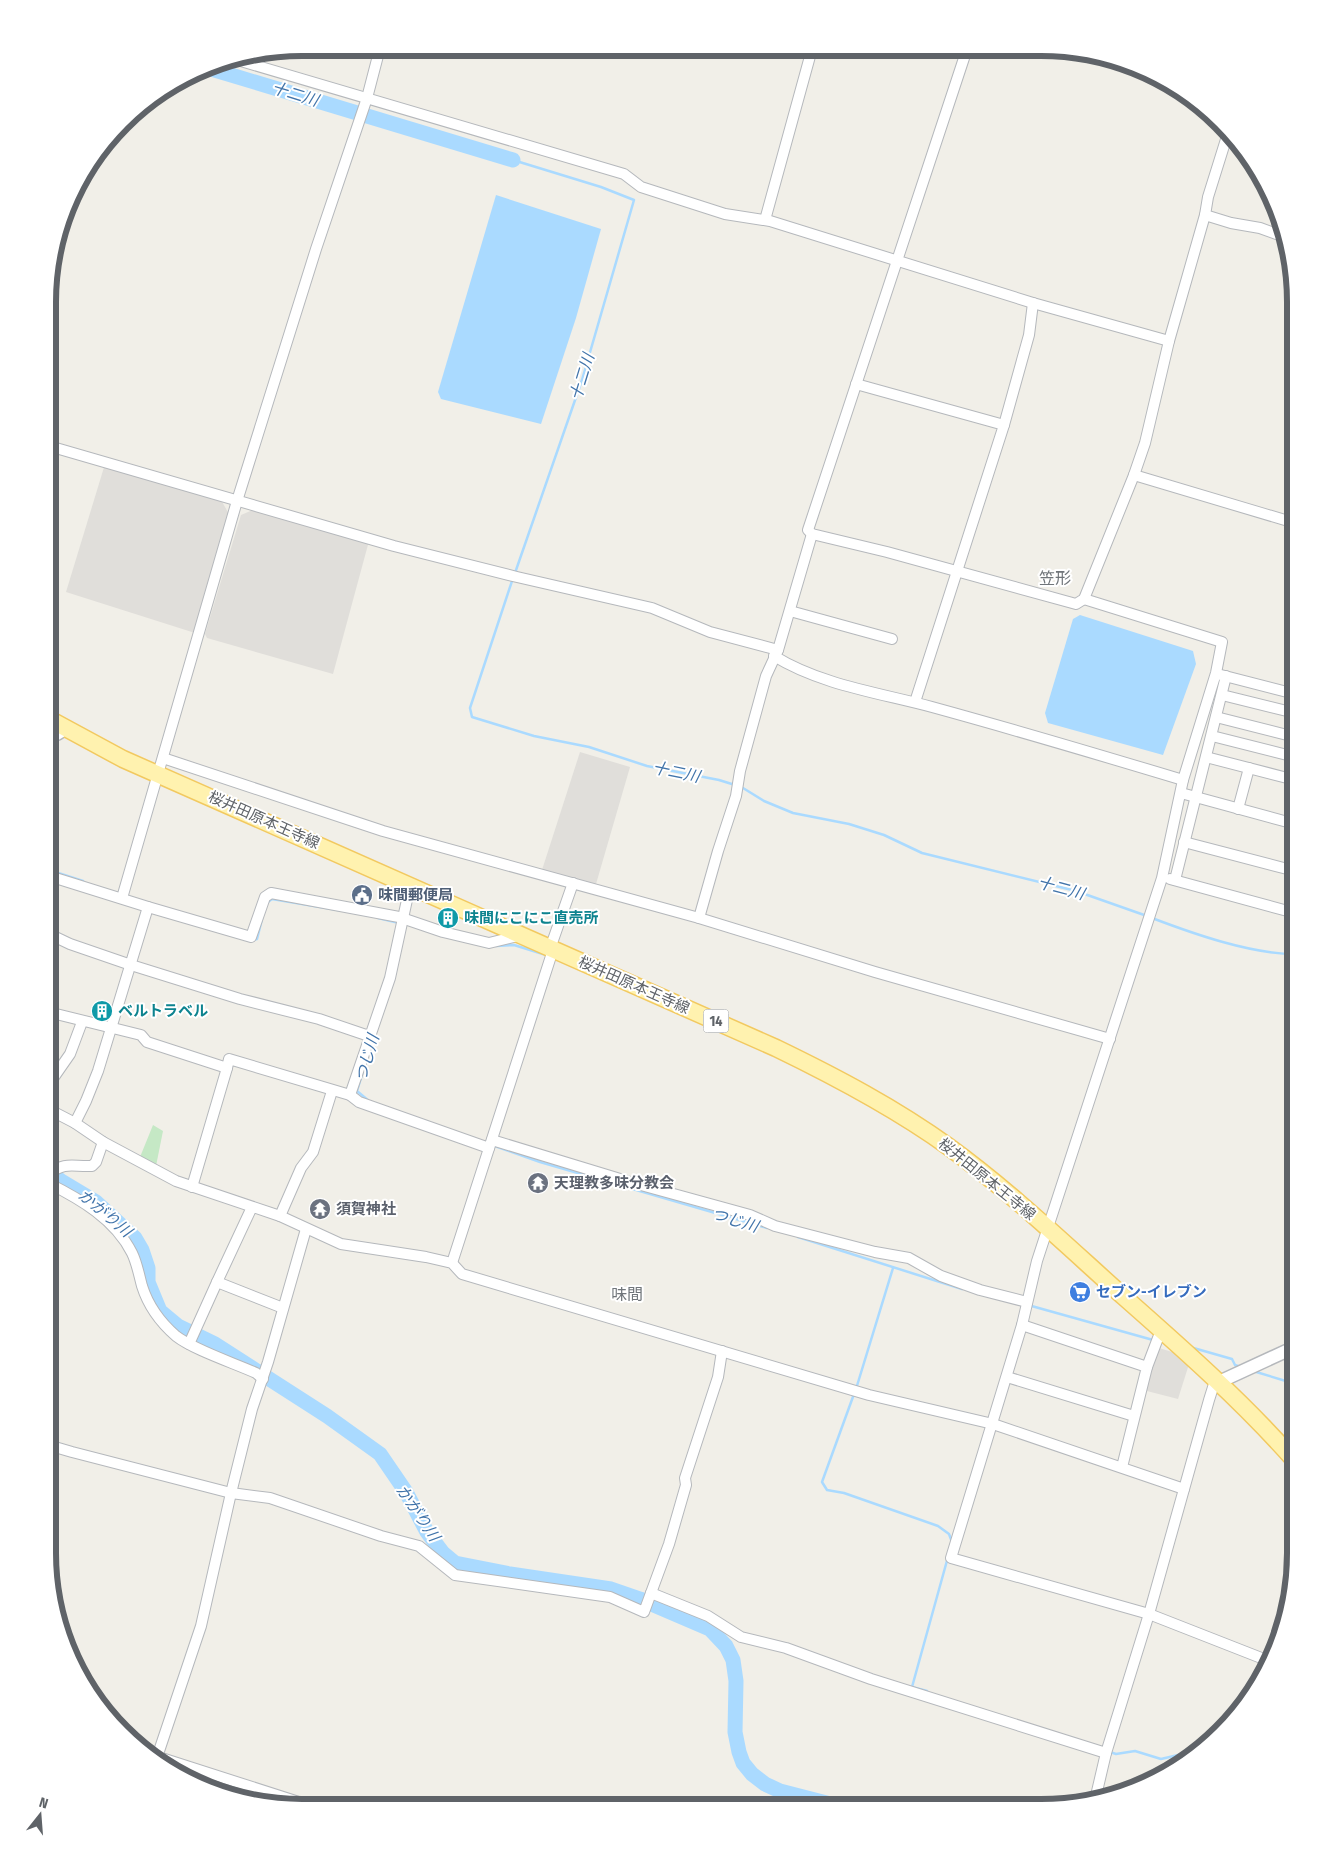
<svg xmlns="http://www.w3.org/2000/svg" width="1343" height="1855" font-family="'Fira Sans Condensed','Noto Sans JP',sans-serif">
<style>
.industrial{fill:#e0deda}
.green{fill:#c5e8c5}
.water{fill:#aadaff}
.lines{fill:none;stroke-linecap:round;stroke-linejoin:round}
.stream{stroke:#aadaff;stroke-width:2.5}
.river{stroke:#aadaff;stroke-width:15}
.minor-casing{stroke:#b5b8bc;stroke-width:12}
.tertiary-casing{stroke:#b5b8bc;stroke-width:15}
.primary-casing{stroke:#f2c960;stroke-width:19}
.minor{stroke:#fff;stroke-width:10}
.tertiary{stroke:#fff;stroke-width:12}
.primary{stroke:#fff2af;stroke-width:16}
.labels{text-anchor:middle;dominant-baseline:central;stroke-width:4;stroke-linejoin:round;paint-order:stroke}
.shield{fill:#fff;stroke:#8f9295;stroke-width:1}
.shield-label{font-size:14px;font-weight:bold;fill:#5f6368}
.street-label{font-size:15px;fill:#5f6368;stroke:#fff}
.service-label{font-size:15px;font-weight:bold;fill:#4e5e75;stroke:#fff;text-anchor:start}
.culture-label{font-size:15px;font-weight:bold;fill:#0d838f;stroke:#fff;text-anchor:start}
.worship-label{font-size:15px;font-weight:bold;fill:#5b616d;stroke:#fff;text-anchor:start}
.shop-label{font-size:15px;font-weight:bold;fill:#366cbe;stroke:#fff;text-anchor:start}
.water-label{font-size:16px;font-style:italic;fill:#4174aa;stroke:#fff}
.neighbourhood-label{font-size:16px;fill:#70757a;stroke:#fff}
.rim{fill:none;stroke:#5f6368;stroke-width:6}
</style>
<rect width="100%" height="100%" fill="#f1efe8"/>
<g class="industrial">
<polygon points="105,464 220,498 230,516 195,633 66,592"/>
<polygon points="255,509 369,541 333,674 207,638 205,634 241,515"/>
<polygon points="580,752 630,767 596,884 542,870"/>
<polygon points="1159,1348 1182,1355 1189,1364 1178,1399 1143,1390"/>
</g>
<polygon class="green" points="153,1125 163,1131 156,1166 140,1157"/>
<g class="water">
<polygon points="496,195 601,229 576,318 541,424 441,399 438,392"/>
<polygon points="1080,615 1193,651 1196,664 1163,755 1048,723 1045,713 1073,619"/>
</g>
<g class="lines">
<g class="stream">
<polyline points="513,160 601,187 634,200 582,380 515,573"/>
<polyline points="513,578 470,708 472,717 534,736 589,747 647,766 719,780 735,785"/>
<polyline points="743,788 764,801 793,813 849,824 884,835 922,853 1076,891 1147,916"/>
<polyline points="49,870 83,881"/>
<polyline points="268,902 272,899 338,910"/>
<polyline points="378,918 399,923"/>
<path d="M1152,918C1194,934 1251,954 1295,954"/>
<polyline points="253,940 257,939 262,919"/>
<polyline points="496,946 514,945 546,955"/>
<polyline points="364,1068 357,1091 369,1101"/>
<polyline points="1295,1100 1289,1094 1288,1091 1295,1066"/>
<polyline points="492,1145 540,1162 767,1228"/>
<polyline points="798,1237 962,1289"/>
<polyline points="1028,1305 1153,1340"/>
<polyline points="1190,1347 1232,1359 1235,1365 1241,1367"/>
<polyline points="1253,1371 1289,1382 1295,1379"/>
<polyline points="856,1389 893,1268"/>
<polyline points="854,1394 822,1482 827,1490 844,1493 938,1526 949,1534 952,1542"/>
<polyline points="927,1691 912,1687 948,1557"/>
<polyline points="1110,1752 1116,1754 1135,1751 1161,1759 1178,1755 1188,1758"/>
</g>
<g class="river">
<polyline points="208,68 513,160"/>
<polyline points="48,1171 61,1181 96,1202 135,1238 142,1250 148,1268 148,1282 160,1311 178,1326 215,1344 327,1416 380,1454 406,1492 427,1532 443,1553 455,1563 510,1574 611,1589 640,1599 710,1629 726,1646 733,1660 736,1681 735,1732 739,1752 743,1763 752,1774 765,1784 780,1791 842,1807"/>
</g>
<g class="minor-casing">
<g id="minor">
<polyline points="967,49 808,530 812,534 887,552 1076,604 1084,599 1134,475 1145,443 1169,341 1205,215 1208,197 1228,133"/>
<polyline points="234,59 624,174 641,187 725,214 770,221 1033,303 1169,341"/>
<polyline points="1205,215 1231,223 1260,228 1287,238"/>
<polyline points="765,220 812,49"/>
<polyline points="856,384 1004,425 915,702"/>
<polyline points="1004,425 1029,335 1033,303"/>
<polyline points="49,446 394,546 517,577 652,608 710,632 778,650"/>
<polyline points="1134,475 1295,523"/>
<polyline points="1084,599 1222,642 1216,673 1183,780 1162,878 1037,1261 1022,1325 951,1558 1149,1614 1269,1661"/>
<polyline points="790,611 892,639"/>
<path d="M774,656C821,685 880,693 932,707C1016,730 1100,755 1183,780"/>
<polyline points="1221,675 1295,694"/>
<polyline points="1222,695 1295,713"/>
<polyline points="1216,717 1295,737"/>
<polyline points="1212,736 1295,757"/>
<polyline points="1206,757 1295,780"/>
<polyline points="163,758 383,831 699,918 875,972 1110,1039"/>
<polyline points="1181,793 1295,824"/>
<polyline points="1238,809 1249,768"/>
<polyline points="1184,842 1295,871"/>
<polyline points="49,876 148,907 251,937 265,897 271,893 399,917 443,932 489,943 522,935"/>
<polyline points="1170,879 1295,913"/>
<polyline points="1175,880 1226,676"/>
<polyline points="122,898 237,501 316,249 367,98 380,48"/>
<polyline points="699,918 718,851 736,796 740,771 766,676 778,650 812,534"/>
<polyline points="49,934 70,944 131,965 240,999 319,1019 369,1036"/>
<polyline points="48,1012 141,1035 147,1042 227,1068 229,1059 350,1095 359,1102 489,1148"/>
<polyline points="48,1091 54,1077 70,1054 82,1022"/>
<polyline points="350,1095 390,978 410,886"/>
<polyline points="48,1109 75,1123 103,1142 176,1181 280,1216 341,1244 426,1257 452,1263 462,1274 869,1395 993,1424 1184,1489"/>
<polyline points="75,1123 86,1101 98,1071 148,907"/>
<polyline points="492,1140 630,1182 750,1215 775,1226 875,1252 909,1258 941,1276 980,1290 1027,1302"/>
<path d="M48,1174C67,1161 72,1167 92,1166L96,1162L103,1142"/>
<path d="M48,1183C80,1199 115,1219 132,1253C137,1263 139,1275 142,1286C148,1305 161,1323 176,1336C194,1350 234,1363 256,1373L263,1379"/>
<polyline points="192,1187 227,1068"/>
<polyline points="252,1207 217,1282 283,1308"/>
<polyline points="280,1216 301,1168 313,1152 332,1091"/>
<polyline points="452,1263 552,953 552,943 573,883"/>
<polyline points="1022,1325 1147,1367 1122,1467"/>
<polyline points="189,1344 217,1282"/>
<polyline points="1147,1367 1158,1338 1163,1332"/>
<polyline points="1007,1377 1134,1416"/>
<polyline points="48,1445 72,1452 231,1493 270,1498 381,1536 419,1546 455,1575 610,1597 644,1612 669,1544 686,1485 685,1478 718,1377 722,1351"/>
<polyline points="651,1593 708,1616 741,1637 786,1648 871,1679 1106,1753"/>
<polyline points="146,1753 308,1805"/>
<polyline points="156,1760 201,1626 231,1493 252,1409 268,1362 306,1229"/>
<polyline points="1095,1800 1106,1753 1149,1614 1209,1400 1214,1384 1219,1382"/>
</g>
</g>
<g class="tertiary-casing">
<g id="tertiary">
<polyline points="49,733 57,734 65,729"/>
<polyline points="1219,1382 1295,1347"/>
</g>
</g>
<g class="primary-casing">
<path id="primary" d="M49,719L123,759L776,1048C836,1077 895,1108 949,1147C1011,1192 1067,1246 1124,1297C1183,1349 1243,1402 1295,1461"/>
</g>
<use href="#minor" class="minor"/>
<use href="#tertiary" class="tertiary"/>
<use href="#primary" class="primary"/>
</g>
<defs>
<g id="civic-disc" transform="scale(1.125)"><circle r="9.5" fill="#5c6f8a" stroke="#fff"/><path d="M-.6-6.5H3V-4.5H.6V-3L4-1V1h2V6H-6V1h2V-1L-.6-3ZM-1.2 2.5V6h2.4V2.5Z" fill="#fff"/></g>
<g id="building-disc" transform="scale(1.125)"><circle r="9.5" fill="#0f9aa8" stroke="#fff"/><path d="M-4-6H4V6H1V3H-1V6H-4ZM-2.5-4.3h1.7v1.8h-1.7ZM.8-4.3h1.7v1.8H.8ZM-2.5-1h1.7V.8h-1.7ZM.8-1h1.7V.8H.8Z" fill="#fff"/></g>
<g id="temple-disc" transform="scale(1.125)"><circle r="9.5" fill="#6b7280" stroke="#fff"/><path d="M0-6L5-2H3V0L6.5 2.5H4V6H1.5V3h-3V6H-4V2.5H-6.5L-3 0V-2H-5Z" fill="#fff"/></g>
<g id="supermarket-disc" transform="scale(1.125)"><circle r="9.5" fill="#3f7fe0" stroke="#fff"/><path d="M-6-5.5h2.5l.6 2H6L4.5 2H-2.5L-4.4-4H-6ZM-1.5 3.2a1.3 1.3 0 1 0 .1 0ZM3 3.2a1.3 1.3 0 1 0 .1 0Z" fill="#fff"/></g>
</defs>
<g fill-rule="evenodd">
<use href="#civic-disc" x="362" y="895"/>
<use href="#building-disc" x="448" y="918"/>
<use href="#building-disc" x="102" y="1011"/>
<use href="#temple-disc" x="538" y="1183"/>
<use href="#temple-disc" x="320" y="1209"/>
<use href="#supermarket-disc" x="1080" y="1292"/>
</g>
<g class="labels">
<rect class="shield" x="703.5" y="1009.5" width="25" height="23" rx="4"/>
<g class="shield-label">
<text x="716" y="1021">14</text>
</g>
<g class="street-label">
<text transform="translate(264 820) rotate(24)">桜井田原本王寺線</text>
<text transform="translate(634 985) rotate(24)">桜井田原本王寺線</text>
<text transform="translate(987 1179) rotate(39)">桜井田原本王寺線</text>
</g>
<g class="service-label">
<text x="378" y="895">味間郵便局</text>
</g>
<g class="culture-label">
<text x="464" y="918">味間にこにこ直売所</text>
<text x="118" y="1011">ベルトラベル</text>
</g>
<g class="worship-label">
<text x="554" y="1183">天理教多味分教会</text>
<text x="336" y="1209">須賀神社</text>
</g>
<g class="shop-label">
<text x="1096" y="1292">セブン-イレブン</text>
</g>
<g class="water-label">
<text transform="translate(295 94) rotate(17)">十二川</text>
<text transform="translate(582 377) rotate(-73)">十二川</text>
<text transform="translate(676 772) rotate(12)">十二川</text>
<text transform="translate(1061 888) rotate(15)">十二川</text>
<text transform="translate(367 1058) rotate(-74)">つじ川</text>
<text transform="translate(105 1213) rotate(40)">かがり川</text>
<text transform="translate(735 1220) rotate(17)">つじ川</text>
<text transform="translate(418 1513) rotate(56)">かがり川</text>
</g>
<g class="neighbourhood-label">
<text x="1055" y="578">笠形</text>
<text x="627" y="1294">味間</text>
</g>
</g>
<path d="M0 0H1343V1855H0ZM302 56H1041A246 246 0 0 1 1287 302V1553A246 246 0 0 1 1041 1799H302A246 246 0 0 1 56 1553V302A246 246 0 0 1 302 56Z" fill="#fff" fill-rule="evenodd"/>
<path class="rim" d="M302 56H1041A246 246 0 0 1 1287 302V1553A246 246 0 0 1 1041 1799H302A246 246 0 0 1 56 1553V302A246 246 0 0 1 302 56Z"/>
<g transform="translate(40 1815) rotate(17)" stroke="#ffffff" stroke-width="4" paint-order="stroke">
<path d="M0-4L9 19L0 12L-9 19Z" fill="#5f6368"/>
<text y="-8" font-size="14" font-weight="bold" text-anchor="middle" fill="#5f6368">N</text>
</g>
</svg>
